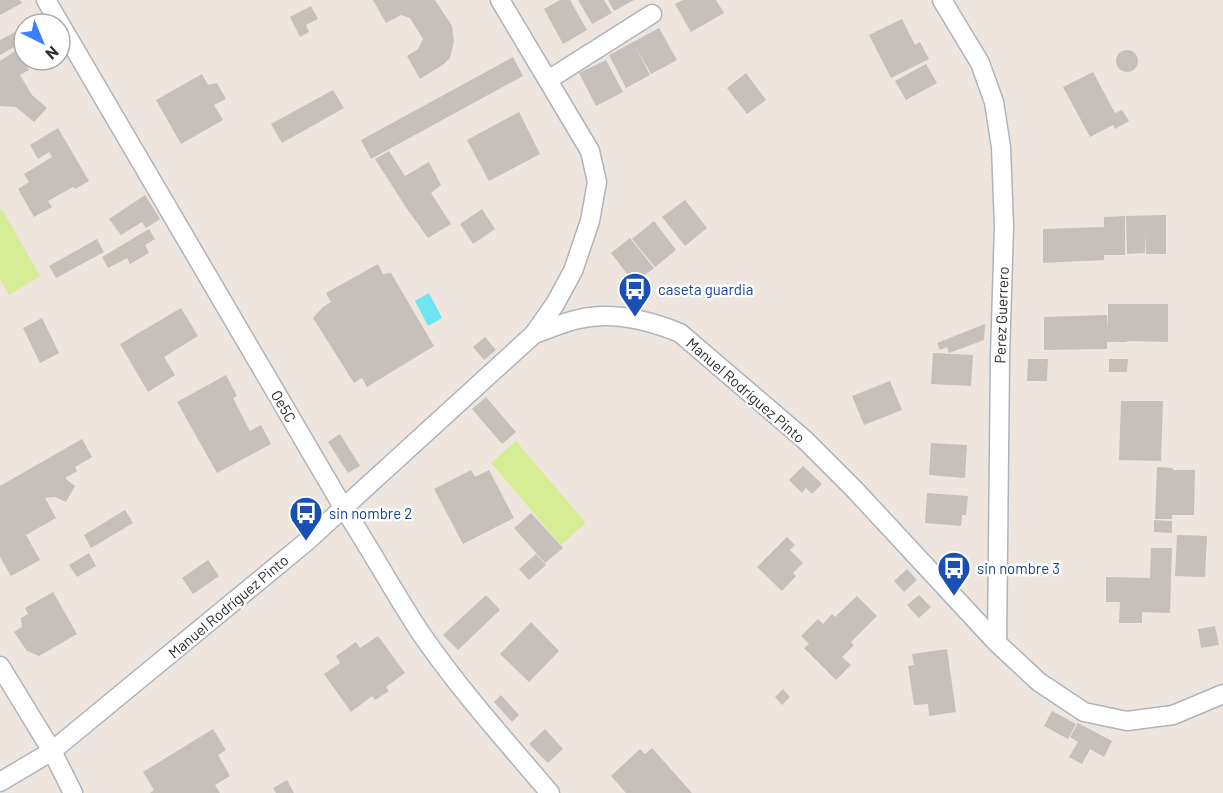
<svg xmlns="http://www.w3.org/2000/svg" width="1223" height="793" font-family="Barlow,sans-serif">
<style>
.pitch{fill:#d6ed96}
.water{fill:#70e5f2}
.building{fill:#c6c0ba}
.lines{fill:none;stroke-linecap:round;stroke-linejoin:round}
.street-casing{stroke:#aeb4bc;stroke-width:21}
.street{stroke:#fff;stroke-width:18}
.labels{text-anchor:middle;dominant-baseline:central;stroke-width:5;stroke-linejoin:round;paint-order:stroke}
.transit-label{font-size:15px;fill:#164399;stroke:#fff;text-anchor:start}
.street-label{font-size:15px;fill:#2c2c2c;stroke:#fff}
</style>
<rect width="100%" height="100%" fill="#eee5de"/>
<g class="pitch">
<polygon points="2,209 40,276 9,295 0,279 0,210"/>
<polygon points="516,441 586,523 561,545 491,463"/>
</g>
<polygon class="water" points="429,293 442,318 428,326 415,301"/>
<g class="building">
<polygon points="0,0 20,0 22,3 0,15"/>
<polygon points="373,0 435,0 452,26 454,42 450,58 444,64 420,79 407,56 418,49 423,39 410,18 401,15 386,23"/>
<polygon points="560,0 570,0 587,30 563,44 544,9"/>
<polygon points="578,0 604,0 612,13 592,24"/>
<polygon points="608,0 634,0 614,11"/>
<polygon points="683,0 716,0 724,13 691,32 675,4"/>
<polygon points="311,6 318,19 306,25 309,32 300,37 290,17"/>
<polygon points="902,19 915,45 920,42 929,59 891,78 869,35"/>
<polygon points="659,28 677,60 651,74 635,46 650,75 626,88 609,55"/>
<polygon points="17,31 23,42 0,55 0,40"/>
<polygon points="17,50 29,70 20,75 32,95 47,108 34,122 16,107 0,106 0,61"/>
<circle cx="1127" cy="61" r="11"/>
<polygon points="513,57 523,76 371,159 361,140"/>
<polygon points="606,60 623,92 596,106 579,73"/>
<polygon points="926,64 937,83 906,100 895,81"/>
<polygon points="1093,72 1115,113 1122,110 1129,121 1115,129 1113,125 1090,137 1063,87"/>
<polygon points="746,73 766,100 747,114 727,88"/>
<polygon points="202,74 208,85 217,83 226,99 214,105 223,120 181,144 156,100"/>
<polygon points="333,90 344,108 282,143 271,124"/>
<polygon points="519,112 540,154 489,181 467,140"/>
<polygon points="58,128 89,181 75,189 73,187 48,201 52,207 34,217 18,189 29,182 24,174 52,157 49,152 38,159 30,145"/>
<polygon points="389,151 405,176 429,162 441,185 431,193 451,224 428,238 407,209 375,159"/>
<polygon points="145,195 160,219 146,228 142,222 121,235 109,219"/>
<polygon points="685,200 707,228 685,246 662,217"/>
<polygon points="482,209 495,229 473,244 460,224"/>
<polygon points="1166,215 1166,254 1146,254 1145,232 1145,253 1127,254 1126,216"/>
<polygon points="1125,216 1125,255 1104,255 1104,260 1043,263 1043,229 1104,227 1104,217"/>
<polygon points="654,221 676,250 655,267 632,239"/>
<polygon points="149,229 155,239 145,245 149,253 130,264 127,258 108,268 102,257"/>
<polygon points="630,238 654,268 634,283 611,253"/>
<polygon points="97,239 104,252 56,278 49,266"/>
<polygon points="378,264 383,274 391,273 434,346 367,387 362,378 354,383 313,318 323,307 331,302 326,293"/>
<polygon points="1108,304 1168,304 1168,342 1127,341 1127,342 1107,342 1107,349 1044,350 1044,317 1107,315 1108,330"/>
<polygon points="181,308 198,336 164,357 175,375 148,392 120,344"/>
<polygon points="42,318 59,353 40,363 23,328"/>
<polygon points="985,324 984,340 949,353 947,347 940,350 937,343"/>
<polygon points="485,337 496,350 484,360 473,347"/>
<polygon points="933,353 973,355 971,386 931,384"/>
<polygon points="1028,359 1048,359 1047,381 1027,381"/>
<polygon points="1109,359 1128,359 1127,372 1109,372"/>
<polygon points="226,375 237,396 233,398 250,431 261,425 271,444 217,473 177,402"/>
<polygon points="890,381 902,410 864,425 852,396"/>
<polygon points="486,397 516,432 502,444 472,409"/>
<polygon points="1121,401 1163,401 1161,461 1119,460"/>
<polygon points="340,434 360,466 348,473 328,442"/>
<polygon points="82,439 92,457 75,467 77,471 65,478 75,486 66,502 55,497 45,498 56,518 26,535 40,560 11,576 0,557 0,486"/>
<polygon points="931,443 967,445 965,478 929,475"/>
<polygon points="803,466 822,484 812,494 806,488 802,493 789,480"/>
<polygon points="1157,467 1173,468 1173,470 1195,470 1194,515 1172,515 1172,519 1155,519"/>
<polygon points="471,470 475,477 489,470 514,518 463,544 434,489"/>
<polygon points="927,493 968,496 966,515 962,515 961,526 925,523"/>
<polygon points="125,510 133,523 91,548 84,535"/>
<polygon points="531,513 563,548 545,563 514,528"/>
<polygon points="1154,520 1172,521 1172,533 1154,532"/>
<polygon points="1177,535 1207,536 1205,577 1175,576"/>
<polygon points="787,537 795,545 790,550 803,563 793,573 796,576 782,591 757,567"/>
<polygon points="1151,548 1172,548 1170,613 1142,612 1142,623 1119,623 1120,602 1106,602 1106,577 1150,578"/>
<polygon points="89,553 96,566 77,577 69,565"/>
<polygon points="536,554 546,565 529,580 519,569"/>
<polygon points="208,560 219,576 193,594 182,578"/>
<polygon points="907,569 917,580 904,592 894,581"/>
<polygon points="53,592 77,634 39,656 27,651 14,632 22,627 21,618 28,614 25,608"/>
<polygon points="486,595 500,610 458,650 443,635"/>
<polygon points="919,595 931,607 919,618 907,605"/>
<polygon points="857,596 877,616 851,642 854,645 842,657 851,665 836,680 804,648 809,644 801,636 818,619 823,624 832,614 835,617"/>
<polygon points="531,622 559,651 529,682 500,654"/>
<polygon points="1215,626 1219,645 1201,648 1198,629"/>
<polygon points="378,636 405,673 386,687 389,691 375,700 372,696 351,712 324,674 340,663 336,656 356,642 360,648"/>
<polygon points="947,649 956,712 929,716 928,704 914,705 908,666 914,665 912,654"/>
<polygon points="783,689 790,697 782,705 775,697"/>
<polygon points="501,695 519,715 512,722 494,702"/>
<polygon points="1052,711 1076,724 1068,739 1044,726"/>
<polygon points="1078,723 1112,741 1104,757 1090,749 1082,764 1069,757 1078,742 1070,737"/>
<polygon points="213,729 226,750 218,755 230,776 215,785 220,793 150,793 154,790 143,772"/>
<polygon points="545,729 563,749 548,763 529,744"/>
<polygon points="652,748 692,793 626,793 611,776 640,749 645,754"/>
<polygon points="287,780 294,793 276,793 273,788"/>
</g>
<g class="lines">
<g class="street-casing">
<g id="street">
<path d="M46,0L343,507C370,548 393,591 420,632C459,689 505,740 550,793"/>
<polyline points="500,0 590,151 597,182 590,221 573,271 555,304 534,334"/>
<polyline points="942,0 980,63 994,102 1001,147 1004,226 1000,357 997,643"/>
<polyline points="548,80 652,14"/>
<polyline points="0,666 52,751 73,793"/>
<path d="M0,782L52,751L306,542L534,334C549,329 564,322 579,319C613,311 648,320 680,333L805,440L855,490L997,643L1039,682L1084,712L1127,721L1173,715L1223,694"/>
</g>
</g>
<use href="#street" class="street"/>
</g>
<defs>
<g id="bus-pin" transform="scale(1.725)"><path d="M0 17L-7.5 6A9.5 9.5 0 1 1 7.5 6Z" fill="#1a4fb4" stroke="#fff"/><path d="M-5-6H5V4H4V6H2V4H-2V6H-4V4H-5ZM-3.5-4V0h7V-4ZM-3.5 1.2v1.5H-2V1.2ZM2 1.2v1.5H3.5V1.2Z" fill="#fff"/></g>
</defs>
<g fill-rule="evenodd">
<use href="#bus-pin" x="635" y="289"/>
<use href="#bus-pin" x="306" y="513"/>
<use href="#bus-pin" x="954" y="568"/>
</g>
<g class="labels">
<g class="transit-label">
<text x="658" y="289">caseta guardia</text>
<text x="329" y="513">sin nombre 2</text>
<text x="977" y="568">sin nombre 3</text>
</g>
<g class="street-label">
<text transform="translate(1001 315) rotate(-88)">Perez Guerrero</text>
<text transform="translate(746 390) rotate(41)">Manuel Rodríguez Pinto</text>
<text transform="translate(284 406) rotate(60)">Oe5C</text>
<text transform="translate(228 606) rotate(-40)">Manuel Rodríguez Pinto</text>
</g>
</g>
<g transform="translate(42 42) rotate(137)"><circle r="28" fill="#ffffff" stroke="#ababab" stroke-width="1.5"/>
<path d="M0-4.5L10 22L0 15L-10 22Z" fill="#3b80fe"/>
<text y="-9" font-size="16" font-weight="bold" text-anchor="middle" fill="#2c2c2c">N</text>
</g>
</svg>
